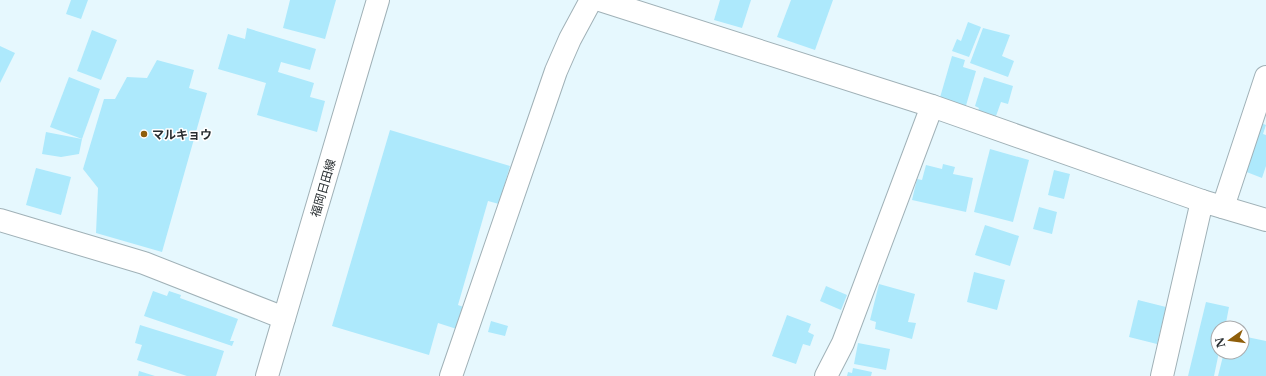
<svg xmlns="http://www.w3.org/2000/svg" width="1266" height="376" font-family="'Libre Baskerville','Noto Sans JP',serif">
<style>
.building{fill:#ade9fc}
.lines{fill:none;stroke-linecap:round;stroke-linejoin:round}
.minor-casing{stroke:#a0b1b7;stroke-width:24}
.major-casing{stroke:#a0b1b7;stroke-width:24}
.minor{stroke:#fff;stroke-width:22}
.major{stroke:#fff;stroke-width:22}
.poi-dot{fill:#8f5e0a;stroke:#fff;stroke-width:1.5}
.labels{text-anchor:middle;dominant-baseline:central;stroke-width:3;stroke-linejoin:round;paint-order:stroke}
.poi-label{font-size:12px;font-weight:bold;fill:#282e31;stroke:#fff;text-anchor:start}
.street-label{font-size:12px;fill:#282e31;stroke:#fff}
</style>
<rect width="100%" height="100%" fill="#e6f8fe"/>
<g class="building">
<polygon points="71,0 88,0 81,19 66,14"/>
<polygon points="290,0 336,0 325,39 283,28"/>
<polygon points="720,0 751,0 742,28 714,20"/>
<polygon points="791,0 833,0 815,50 777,37"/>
<polygon points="968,22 981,27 969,57 952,51 957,39 961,41"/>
<polygon points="247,28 316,49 310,70 281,62 278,72 314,83 310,97 325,101 317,132 257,115 266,83 218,69 228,34 245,39"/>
<polygon points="983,28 1010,35 1002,56 1014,61 1008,77 970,63"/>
<polygon points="92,30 117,40 101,80 77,71"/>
<polygon points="0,46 15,53 0,83"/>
<polygon points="952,56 965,60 963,67 976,71 965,109 939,101"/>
<polygon points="157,60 194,70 189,88 207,93 162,252 96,233 98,188 83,169 104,99 115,99 127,77 147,78"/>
<polygon points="69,77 100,89 82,139 50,127"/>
<polygon points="984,77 1013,86 1008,104 1001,102 996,116 987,113 986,116 977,113 979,108 975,106"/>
<polygon points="1261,123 1266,125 1263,134 1266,135 1266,166 1262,178 1244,171"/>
<polygon points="390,130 510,166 499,204 488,201 458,305 469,309 463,331 438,323 429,355 332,326"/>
<polygon points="46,132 82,139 79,154 61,157 42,154"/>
<polygon points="990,149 1029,160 1013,222 974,212"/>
<polygon points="943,164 955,167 953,174 973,178 966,212 912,200 917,179 922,180 926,165 942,169"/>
<polygon points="36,168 71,177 61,215 26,205"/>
<polygon points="1054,170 1070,174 1064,199 1048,195"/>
<polygon points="1039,207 1057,212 1052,234 1033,229"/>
<polygon points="985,225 1019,236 1010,266 975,255"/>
<polygon points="974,272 1005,280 997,310 967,302"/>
<polygon points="879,284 915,294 908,322 916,323 912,339 875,329 876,322 870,320"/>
<polygon points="826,286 847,295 841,310 820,301"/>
<polygon points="153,291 167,296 169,291 181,295 180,298 238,319 230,341 234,341 232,346 144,316"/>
<polygon points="1138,300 1166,307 1157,344 1129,337"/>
<polygon points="1206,302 1229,307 1225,328 1218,328 1219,352 1214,376 1188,376"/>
<polygon points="787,315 811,324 808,332 814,335 810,346 803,344 796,364 772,356"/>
<polygon points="491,321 508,326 505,336 488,332"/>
<polygon points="140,325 224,351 216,376 187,376 137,360 142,345 135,343"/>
<polygon points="1242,336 1266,341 1266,376 1218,376 1224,352 1242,352"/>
<polygon points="858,343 890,349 886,370 854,364"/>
<polygon points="853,368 872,372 871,376 847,376 848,372 852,373"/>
<polygon points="139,371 155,376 138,376"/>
</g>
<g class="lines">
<g class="minor-casing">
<g id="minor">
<polyline points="600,0 932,106 1202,201"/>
<polyline points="1223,207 1266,77"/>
<polyline points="0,220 144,263 284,318"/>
<polyline points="451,376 556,71 570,39 591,0"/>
<polyline points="826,376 843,343 932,106"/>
<polyline points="1162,376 1202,201 1266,220"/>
</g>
</g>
<g class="major-casing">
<polyline id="major" points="267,376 378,0"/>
</g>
<use href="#minor" class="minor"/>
<use href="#major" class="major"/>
</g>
<circle class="poi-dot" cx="144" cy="134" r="4"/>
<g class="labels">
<g class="poi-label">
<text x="152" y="134">マルキョウ</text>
</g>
<g class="street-label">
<text transform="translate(323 188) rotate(-74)">福岡日田線</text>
</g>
</g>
<g transform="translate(1230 340) rotate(256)"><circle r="19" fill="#ffffff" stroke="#a9abad"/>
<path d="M0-3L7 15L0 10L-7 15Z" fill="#8f5e0a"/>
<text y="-6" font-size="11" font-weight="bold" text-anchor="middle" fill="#282e31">N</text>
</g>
</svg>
